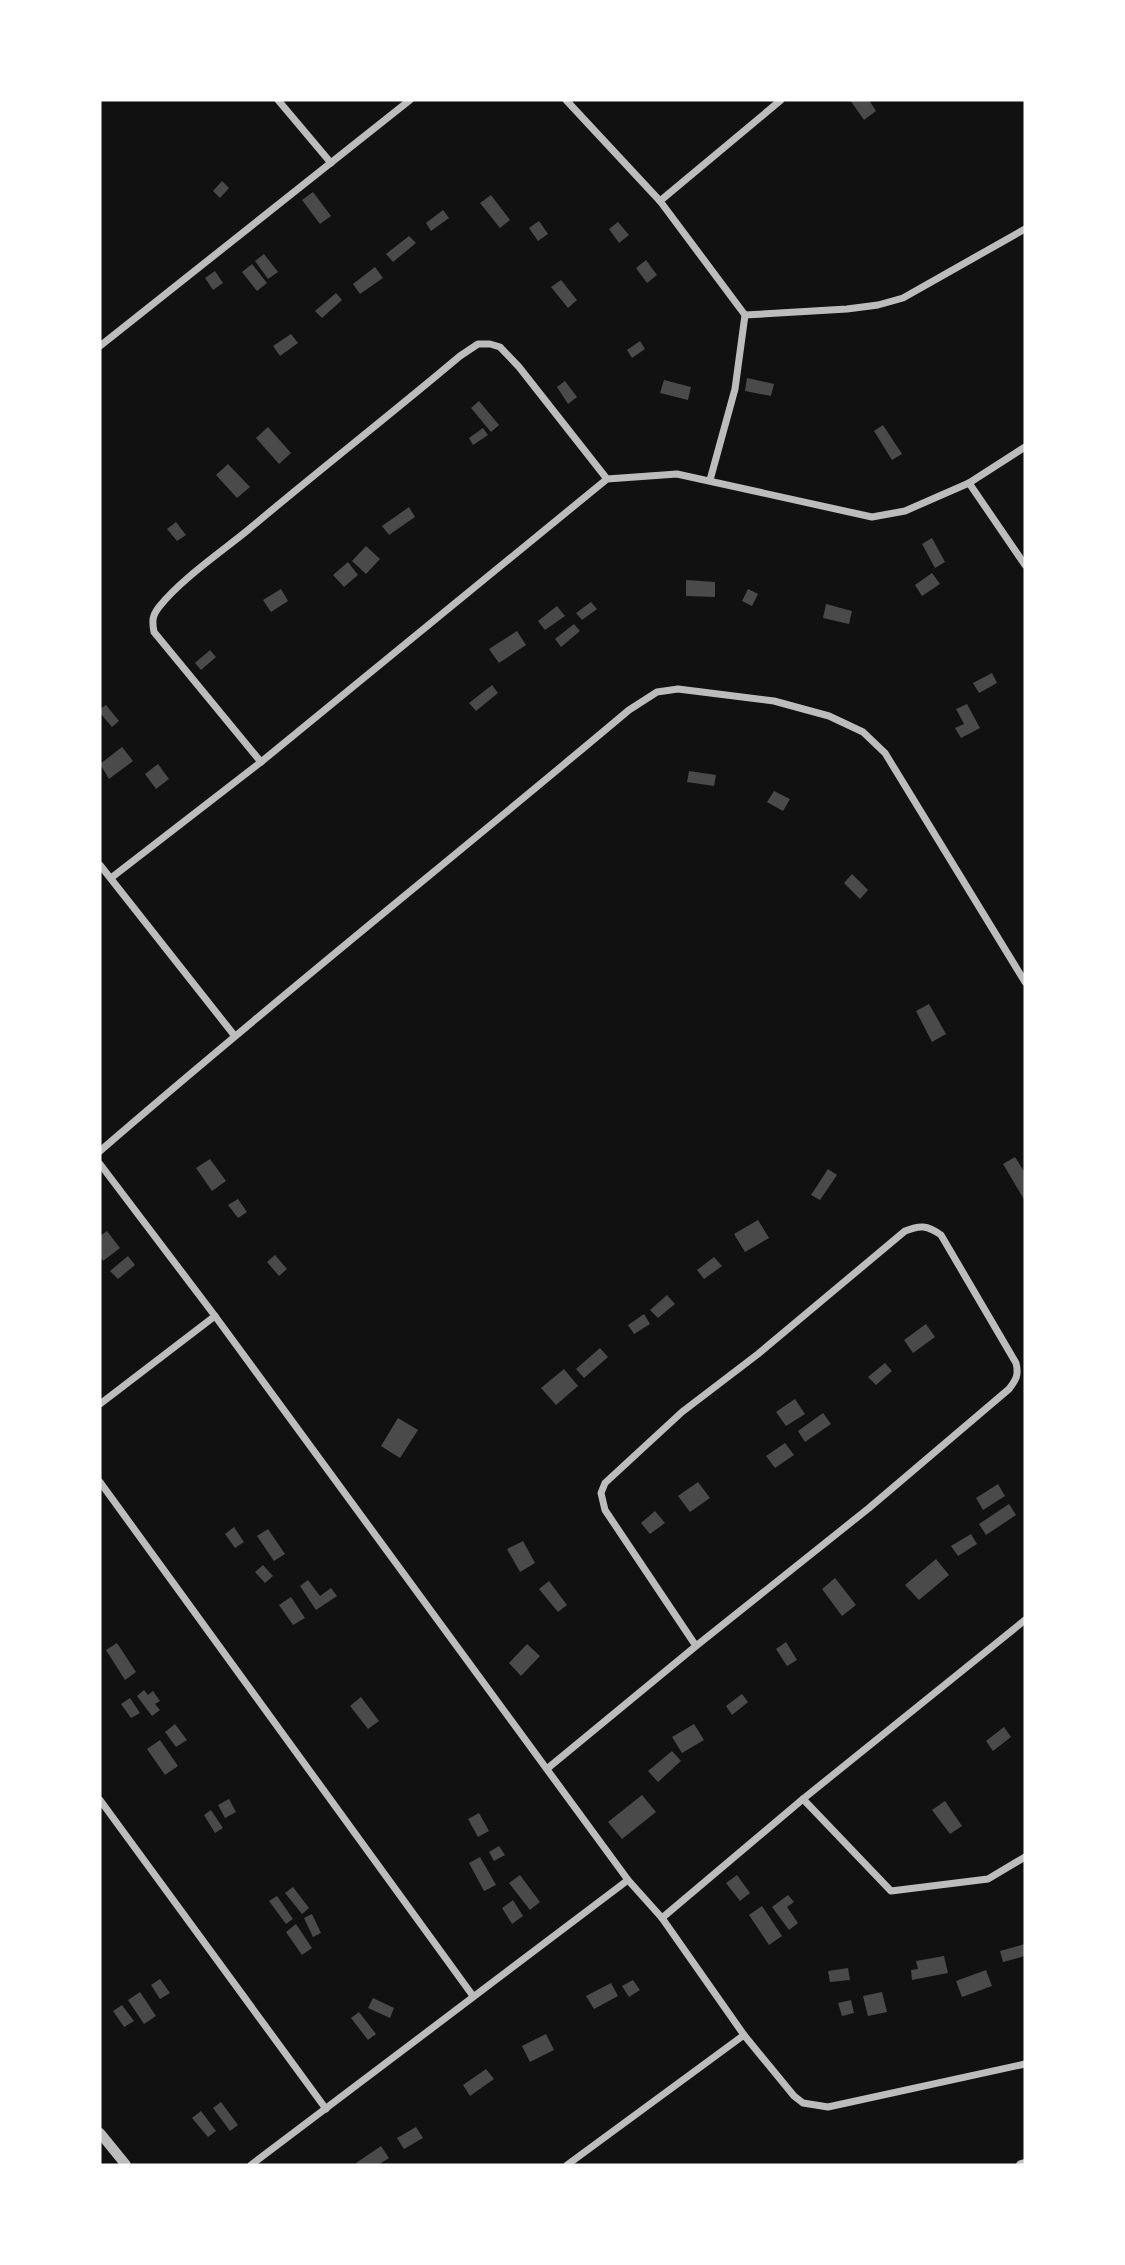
<svg xmlns="http://www.w3.org/2000/svg" width="1125" height="2265" font-family="'Public Sans',sans-serif">
<style>
.building{fill:#4a4a4a}
.lines{fill:none;stroke-linecap:round;stroke-linejoin:round}
.minor{stroke:#bcbcbc;stroke-width:7}
.tertiary{stroke:#bcbcbc;stroke-width:10}
</style>
<rect width="100%" height="100%" fill="#111"/>
<g class="building">
<polygon points="850,100 869,100 876,111 864,120"/>
<polygon points="222,181 229,188 220,198 213,191"/>
<polygon points="313,192 331,216 320,224 302,200"/>
<polygon points="491,195 510,220 500,228 480,203"/>
<polygon points="443,210 449,218 431,231 426,223"/>
<polygon points="539,221 548,234 538,241 529,228"/>
<polygon points="618,222 629,235 619,243 609,229"/>
<polygon points="409,236 416,243 393,262 386,254"/>
<polygon points="264,254 278,272 268,279 255,261"/>
<polygon points="646,260 657,275 647,283 636,268"/>
<polygon points="252,264 267,283 257,291 242,272"/>
<polygon points="375,267 383,278 360,294 353,284"/>
<polygon points="215,271 223,283 213,290 205,278"/>
<polygon points="561,280 577,300 568,308 551,287"/>
<polygon points="336,293 342,300 322,318 315,311"/>
<polygon points="291,334 298,343 280,356 273,346"/>
<polygon points="640,341 645,349 632,358 627,350"/>
<polygon points="747,378 774,384 771,396 745,391"/>
<polygon points="664,380 691,387 688,400 660,393"/>
<polygon points="565,381 577,397 568,404 557,387"/>
<polygon points="479,401 499,425 491,432 471,408"/>
<polygon points="883,425 902,454 892,460 874,431"/>
<polygon points="268,427 291,453 279,464 256,438"/>
<polygon points="483,428 488,435 473,445 469,438"/>
<polygon points="228,464 250,487 237,498 216,475"/>
<polygon points="409,507 415,517 389,535 382,526"/>
<polygon points="176,522 186,535 177,541 167,529"/>
<polygon points="932,538 945,562 935,568 922,544"/>
<polygon points="366,546 380,559 366,574 352,561"/>
<polygon points="348,562 358,575 344,587 333,575"/>
<polygon points="932,573 940,584 922,596 915,585"/>
<polygon points="686,580 715,582 715,597 686,596"/>
<polygon points="281,589 288,601 271,612 263,600"/>
<polygon points="748,589 758,594 752,606 742,601"/>
<polygon points="591,602 597,609 582,620 576,613"/>
<polygon points="826,604 852,611 849,624 823,618"/>
<polygon points="557,606 565,616 545,630 538,621"/>
<polygon points="574,624 580,631 561,647 555,639"/>
<polygon points="517,631 526,645 499,663 489,649"/>
<polygon points="210,650 216,657 201,670 195,663"/>
<polygon points="992,673 997,683 979,693 973,683"/>
<polygon points="492,685 498,693 476,711 469,703"/>
<polygon points="967,704 980,728 961,738 955,728 964,724 956,709"/>
<polygon points="106,705 119,721 112,727 100,713 100,709"/>
<polygon points="122,747 133,761 109,779 100,764"/>
<polygon points="158,764 169,779 156,789 145,774"/>
<polygon points="689,771 716,775 714,786 687,782"/>
<polygon points="774,791 790,799 783,811 767,802"/>
<polygon points="852,874 868,890 860,899 844,883"/>
<polygon points="929,1004 946,1034 932,1042 916,1011"/>
<polygon points="1015,1157 1025,1173 1025,1201 1003,1164"/>
<polygon points="210,1159 226,1181 212,1191 196,1168"/>
<polygon points="828,1169 837,1175 820,1200 811,1195"/>
<polygon points="238,1199 247,1212 238,1218 228,1205"/>
<polygon points="758,1220 769,1238 745,1252 734,1234"/>
<polygon points="107,1231 120,1248 103,1261 100,1256 100,1236"/>
<polygon points="275,1255 287,1269 279,1276 267,1262"/>
<polygon points="128,1256 135,1265 118,1279 110,1271"/>
<polygon points="714,1257 722,1266 704,1279 697,1270"/>
<polygon points="667,1295 675,1304 658,1318 650,1310"/>
<polygon points="644,1314 650,1324 634,1334 628,1325"/>
<polygon points="926,1324 935,1337 913,1353 904,1340"/>
<polygon points="600,1348 608,1357 584,1378 576,1369"/>
<polygon points="885,1363 892,1371 876,1385 868,1377"/>
<polygon points="564,1369 578,1386 556,1405 541,1388"/>
<polygon points="795,1399 805,1414 786,1426 776,1412"/>
<polygon points="823,1413 831,1424 805,1442 798,1431"/>
<polygon points="398,1418 418,1430 400,1458 381,1446"/>
<polygon points="785,1443 794,1455 775,1468 766,1456"/>
<polygon points="698,1482 710,1498 690,1512 678,1496"/>
<polygon points="998,1484 1005,1496 983,1510 976,1498"/>
<polygon points="1009,1504 1016,1515 986,1535 979,1524"/>
<polygon points="655,1511 665,1523 650,1534 641,1523"/>
<polygon points="234,1527 244,1542 235,1548 225,1534"/>
<polygon points="268,1529 285,1554 274,1561 257,1536"/>
<polygon points="971,1534 977,1544 958,1556 951,1546"/>
<polygon points="523,1541 535,1563 520,1572 507,1549"/>
<polygon points="936,1559 949,1575 919,1600 905,1585"/>
<polygon points="263,1565 273,1576 265,1583 255,1572"/>
<polygon points="835,1578 856,1605 842,1616 822,1589"/>
<polygon points="308,1580 320,1596 331,1588 337,1596 316,1610 300,1586"/>
<polygon points="549,1581 567,1605 558,1612 539,1589"/>
<polygon points="291,1597 305,1618 293,1625 279,1605"/>
<polygon points="786,1642 797,1660 787,1666 776,1649"/>
<polygon points="117,1643 136,1672 125,1680 106,1650"/>
<polygon points="527,1644 540,1656 521,1676 509,1663"/>
<polygon points="144,1690 148,1695 153,1691 160,1701 155,1704 160,1710 152,1716 137,1696"/>
<polygon points="742,1694 748,1702 732,1715 726,1706"/>
<polygon points="361,1697 379,1721 368,1729 350,1706"/>
<polygon points="130,1698 140,1713 131,1718 121,1704"/>
<polygon points="175,1724 187,1740 176,1747 165,1732"/>
<polygon points="694,1724 704,1740 682,1753 672,1737"/>
<polygon points="1004,1727 1011,1737 993,1751 986,1741"/>
<polygon points="160,1740 178,1766 165,1775 147,1749"/>
<polygon points="672,1751 681,1761 658,1782 648,1771"/>
<polygon points="642,1795 656,1812 622,1839 608,1822"/>
<polygon points="229,1799 236,1812 225,1818 218,1805"/>
<polygon points="945,1801 962,1826 950,1834 932,1810"/>
<polygon points="211,1810 223,1828 215,1833 204,1815"/>
<polygon points="479,1813 489,1831 478,1837 468,1819"/>
<polygon points="499,1846 505,1855 494,1861 489,1852"/>
<polygon points="480,1857 496,1885 484,1891 469,1863"/>
<polygon points="520,1875 540,1902 530,1910 509,1883"/>
<polygon points="737,1875 750,1893 740,1901 726,1883"/>
<polygon points="293,1887 309,1908 302,1914 285,1893"/>
<polygon points="788,1895 794,1902 787,1907 798,1923 789,1930 772,1907"/>
<polygon points="277,1896 293,1919 286,1924 269,1901"/>
<polygon points="513,1900 523,1916 512,1924 502,1908"/>
<polygon points="762,1906 782,1936 769,1945 749,1915"/>
<polygon points="312,1914 321,1933 313,1937 304,1918"/>
<polygon points="296,1924 312,1948 302,1955 286,1932"/>
<polygon points="1025,1944 1025,1956 1003,1962 1000,1951"/>
<polygon points="944,1956 948,1973 912,1980 911,1970 918,1969 916,1961"/>
<polygon points="848,1968 850,1980 830,1982 828,1971"/>
<polygon points="986,1970 992,1986 962,1997 956,1981"/>
<polygon points="160,1979 170,1993 160,1999 151,1985"/>
<polygon points="633,1980 640,1990 629,1997 622,1986"/>
<polygon points="611,1983 618,1996 594,2009 586,1996"/>
<polygon points="140,1992 156,2016 144,2024 128,2000"/>
<polygon points="882,1992 887,2012 868,2016 863,1996"/>
<polygon points="373,1998 394,2008 390,2018 368,2008"/>
<polygon points="851,2000 854,2013 842,2016 838,2003"/>
<polygon points="122,2005 134,2021 124,2027 113,2011"/>
<polygon points="359,2012 376,2034 368,2040 351,2018"/>
<polygon points="546,2034 554,2050 530,2062 522,2046"/>
<polygon points="486,2069 494,2079 470,2096 463,2085"/>
<polygon points="221,2102 238,2125 230,2131 213,2108"/>
<polygon points="201,2111 216,2131 208,2137 192,2118"/>
<polygon points="416,2127 423,2138 404,2149 397,2138"/>
<polygon points="381,2146 389,2158 378,2165 358,2165 356,2163"/>
</g>
<g class="lines">
<g class="minor">
<polyline points="278,100 331,163"/>
<polyline points="566,100 660,201 745,315 735,389 710,480"/>
<polyline points="660,201 781,100"/>
<polyline points="745,315 847,309 878,305 903,298 1025,229"/>
<polyline points="100,346 410,100"/>
<polyline points="969,483 1025,565"/>
<path d="M261,762L154,632C152,621 152,616 159,607C180,580 221,552 248,530C318,471 390,415 460,356L478,344H490L500,347L519,367L607,479"/>
<polyline points="100,865 234,1035"/>
<polyline points="111,878 261,762 607,479 677,474 872,517 905,511 969,483 1025,447"/>
<path d="M100,1151C273,1001 453,858 629,710L657,692L678,689L774,701L829,716L863,732L885,753L1025,982"/>
<polyline points="100,1164 215,1316 628,1880 662,1918 744,2035 794,2096 803,2103 828,2107 1025,2064"/>
<polyline points="100,1404 215,1316"/>
<polyline points="100,1482 473,1996"/>
<path d="M548,1768L696,1646L869,1508L1009,1389C1016,1380 1019,1375 1016,1363L941,1235C927,1225 920,1225 905,1231L758,1354L682,1412L605,1483L601,1493L605,1510L696,1646"/>
<polyline points="803,1799 891,1891 988,1879 1025,1857"/>
<polyline points="100,1800 326,2109"/>
<polyline points="662,1918 803,1799 1025,1620"/>
<polyline points="251,2165 628,1880"/>
<polyline points="567,2165 744,2035"/>
</g>
<g class="tertiary">
<polyline points="100,2133 126,2165"/>
<polyline points="1021,2165 1025,2164"/>
</g>
</g>
<rect width="1125" height="2265" fill="none" stroke="#ffffff" stroke-width="203"/>
</svg>
